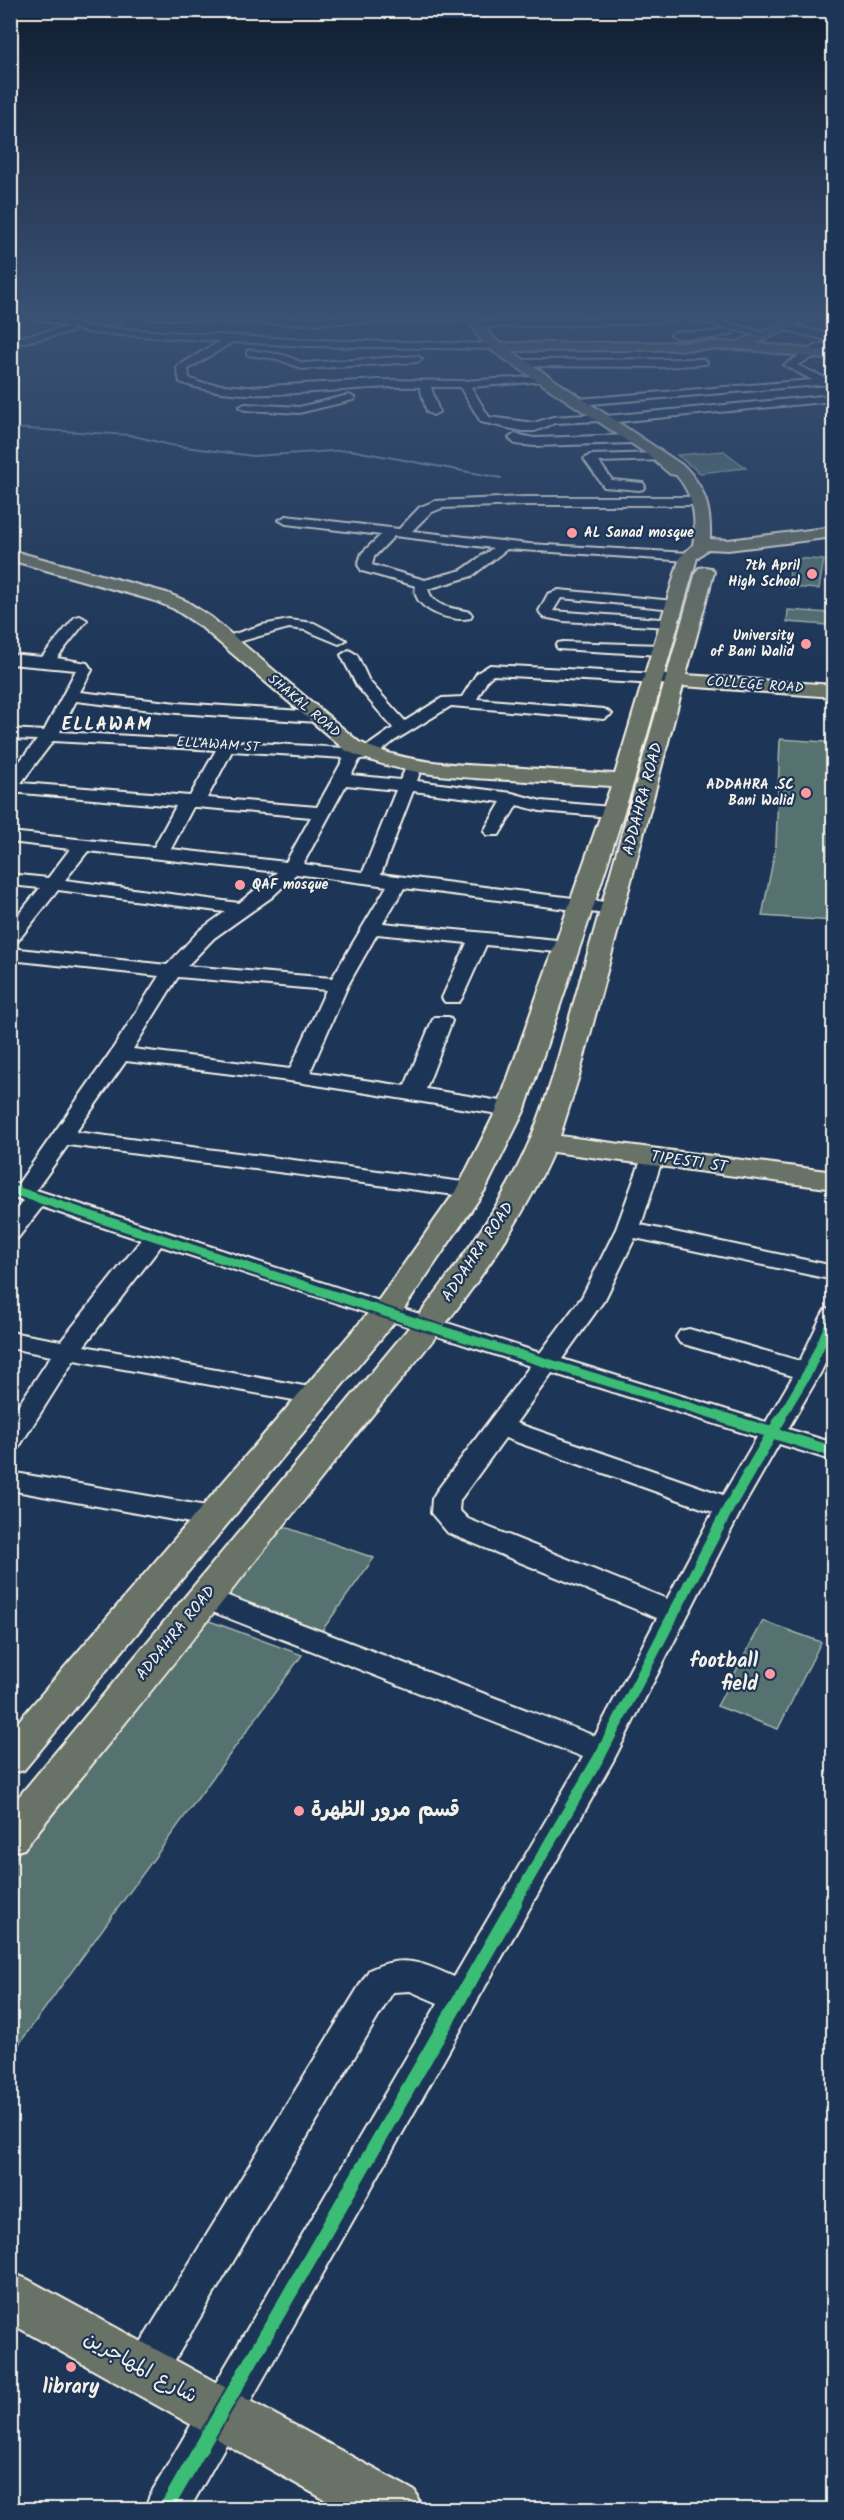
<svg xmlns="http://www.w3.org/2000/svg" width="844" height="2520" font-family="Kalam,'Playpen Sans Arabic',sans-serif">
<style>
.green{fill:#577270;stroke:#a6b2ac;stroke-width:1.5}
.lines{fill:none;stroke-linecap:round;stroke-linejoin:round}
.stream{stroke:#8ca0b2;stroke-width:2}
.minor-casing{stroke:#f4f1e8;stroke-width:4}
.major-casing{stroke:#f4f1e8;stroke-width:4}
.minor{fill:#1d3557;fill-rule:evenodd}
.major{fill:#697266;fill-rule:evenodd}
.cycleway-far2-casing{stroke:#1d3557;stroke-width:13}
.cycleway-far1-casing{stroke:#1d3557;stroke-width:15}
.cycleway-casing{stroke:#1d3557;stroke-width:18}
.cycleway-far2{stroke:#3abd76;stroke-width:9}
.cycleway-far1{stroke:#3abd76;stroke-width:11}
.cycleway{stroke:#3abd76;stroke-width:14}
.poi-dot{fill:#ff9aa2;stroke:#1d3557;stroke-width:2}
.labels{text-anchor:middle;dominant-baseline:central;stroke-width:4.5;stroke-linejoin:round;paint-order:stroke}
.far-poi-label{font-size:14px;font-weight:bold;fill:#f4f1e8;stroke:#1d3557;text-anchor:end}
.far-street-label{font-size:14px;fill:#f4f1e8;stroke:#1d3557}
.street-label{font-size:16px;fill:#f4f1e8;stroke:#1d3557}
.far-district-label{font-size:18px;font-weight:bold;letter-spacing:1.5px;fill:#f4f1e8;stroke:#1d3557}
.near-poi-label{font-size:20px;font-weight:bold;fill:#f4f1e8;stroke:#1d3557;text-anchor:end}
.near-street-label{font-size:20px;fill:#f4f1e8;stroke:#1d3557}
</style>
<rect width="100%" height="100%" fill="#1d3557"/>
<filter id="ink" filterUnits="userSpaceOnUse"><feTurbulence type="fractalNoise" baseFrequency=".0167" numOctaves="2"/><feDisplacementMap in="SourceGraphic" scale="12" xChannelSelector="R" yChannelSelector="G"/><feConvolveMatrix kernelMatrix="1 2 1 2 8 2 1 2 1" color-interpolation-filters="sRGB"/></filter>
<g filter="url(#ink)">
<g class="green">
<polygon points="37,315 123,315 125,316 112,329 85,326"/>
<polygon points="724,451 746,468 700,473 677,455"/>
<polygon points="792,558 824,560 819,589 788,587"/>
<polygon points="788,610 829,613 827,625 787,622"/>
<polygon points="833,734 833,921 762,916 776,845 780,739 825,742"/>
<polygon points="282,1526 374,1558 321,1632 227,1598"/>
<polygon points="204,1619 302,1655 11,2055 11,1863"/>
<polygon points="763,1621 821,1642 778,1729 717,1706"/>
</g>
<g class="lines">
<polyline class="stream" points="10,428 130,435 170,445 253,456 350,450 501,478"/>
<g class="minor-casing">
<g id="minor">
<path d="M25,315H42L91,327L151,331L308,340L496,344L500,345V349L308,346L233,342L188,369L189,378L201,383L248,387L379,380L462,381L549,376L551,378L545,381L471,387L489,417L534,423L553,417L601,414L606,416L834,395V401L605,423L600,421L555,423L535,431H522L481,422L460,387H431L439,412L433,415L427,412L420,387C349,384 244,408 180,382L177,368L178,366L220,341L91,333L72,328V332L10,345V339L67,327Z"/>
<polygon points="144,315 290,318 477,315 478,317 473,320 290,324 149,318"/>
<polygon points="664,315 705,315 704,317 770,334 765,337 689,319 628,324 478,327 473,324 478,321 628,318"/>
<polygon points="820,315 834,315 834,320 821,317"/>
<polygon points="785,324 834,335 834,347 797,365 830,380 830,384 578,405 572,402 578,399 812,380 784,365 813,347 831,341 781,329 781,325"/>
<polygon points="728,329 733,332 732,334 714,338 676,338 671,335 676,332 714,332"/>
<polygon points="251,350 284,355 303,363 417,356 422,359 417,362 303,369 277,359 247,355 247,351"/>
<polygon points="702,359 707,362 706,364 664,367 522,366 517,363 522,360"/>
<polygon points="349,395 355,398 353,400 299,413 245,410 239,407 245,404 299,407"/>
<polygon points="515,434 534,438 633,435 639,439 633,443 534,446 515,444 509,438"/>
<polygon points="660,453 664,454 664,460 599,462 612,480 643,483 645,486 643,489 639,490 604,487 584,459 590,455"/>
<path d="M525,497H698L704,501L698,505H525L442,508L430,513L412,531L529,544L689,553L696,557L689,561L507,549L472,576L428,589C433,608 454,608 470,612L472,615L470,618C452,623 410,609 416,586L362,571L358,565L362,553L381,535L286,524L279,520L286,516L399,529L420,507L435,501ZM394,536L493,548L462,570L425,580L372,565L374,557Z"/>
<polygon points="559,590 674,601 681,605 674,609 561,598 553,611 674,620 676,623 669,627 563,621 543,617 539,611 548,594"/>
<path d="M80,616L87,620L57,658L87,663L92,670L80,692L177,703L318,712L326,717L318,722L177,713L76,701L60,732L363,749L393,728L357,686L341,655L349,650L357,655L369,681L405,721L442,698L462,697L477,673L490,665L676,675L684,680L676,685L493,675L488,679L477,699L604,709L612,714L604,719L451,706L394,741L373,758L360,759L351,775L400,780L406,768L412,767L420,772L417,781L512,793L541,801L611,807L617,808L620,812L617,816L611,817L540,811L517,805L499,835H487L484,831L501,802L413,791L381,874L613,903L620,905L622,909L620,913L613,915L404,888L383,923L567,941L574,943L577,947L574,951L567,953L486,945L462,998L459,1002H445L442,998L467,943L377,934L348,985L310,1072L405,1086L432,1021L435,1017H449L452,1021L426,1089L519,1104L522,1109L519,1114L511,1116L297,1082L126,1061L76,1132L471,1183L479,1185L482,1190L479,1195L471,1197L68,1145L36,1190L540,1353L582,1297L616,1229L644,1152L652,1150L660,1152L663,1157L641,1225L834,1266V1280L635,1238L605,1299L562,1359L766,1422L793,1376L680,1343L676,1337L680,1331L689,1329L800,1361L822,1315L825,1310L834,1307V1344L821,1372L788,1429L834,1443V1461L779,1444L743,1507L613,1761L189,2510H144L150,2495L438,2003L410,1991L393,1992L160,2385L146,2391L132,2385L126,2371L132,2357L369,1970C402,1954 422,1962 454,1977L583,1757L195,1605L191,1598L195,1591L205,1587L215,1591L595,1736L657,1618L448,1533L431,1513L432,1499L436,1492L530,1366L161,1246L84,1346L315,1388L324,1390L328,1396L324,1402L315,1404L74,1360L19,1447L10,1450V1418L51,1356L10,1348V1332L61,1341L141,1240L42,1207L18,1238L10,1240V1217L23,1201L10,1197V1182L18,1184L110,1053L159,976L10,960V948L167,965L200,930L225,912L58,890L17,942L10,944V925L40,888L10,885V874L48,878L70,849L10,842V832L154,847L176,806L10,792V773L37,740L10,739V729L44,731L76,670L10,664V654L42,657L75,617ZM53,741L216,750L190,796L21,783ZM232,751L344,758L317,807L207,798ZM346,785L396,790L363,872L303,864ZM193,807H196L311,817L286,862L171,849ZM88,851L277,872L239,903L65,880ZM296,874L387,886L332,978L187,966L214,938L272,897ZM178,977L326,990L290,1069L133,1049ZM552,1373L757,1437L723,1495L516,1423ZM505,1438L713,1512L667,1599L468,1519L459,1510L460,1500Z"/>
<polygon points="289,620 314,623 346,640 339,644 305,630 289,628 227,645 220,641 222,638 262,625"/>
<polygon points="563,642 661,645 669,650 661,655 558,649 556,646 558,643"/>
<polygon points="10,1472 212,1507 222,1510 226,1517 222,1524 212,1527 10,1490"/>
</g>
</g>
<g class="major-casing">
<g id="major">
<path d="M466,315H478L490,334L499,343L736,342L805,315H822L756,343L834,352V360L741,349L511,351L685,467C706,489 711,510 710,539L728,540L834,527V537L728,550L708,549L697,558L634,781L594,905L525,1109L485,1190L397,1319L24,1770L10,1774V1731L375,1305L457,1189L497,1109L611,786C577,784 544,782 510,780C453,777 397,775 345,750L200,626L174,609L155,601L10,560V550L167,593L186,601L212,618L359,742C407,764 457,765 508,767C544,769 579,772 615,774L680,557L693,545C697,520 694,495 676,475L670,474L644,452L491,350L480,339Z"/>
<path d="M705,567L711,568L714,572L686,675L834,685V697L683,686L579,1076L560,1136L834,1172V1189L553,1152C504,1263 415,1361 340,1455C235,1587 129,1718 24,1849L10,1853V1807L416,1319C453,1270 491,1221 518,1166C533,1137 543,1107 553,1076L696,572L699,568Z"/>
<polygon points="10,2272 27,2279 415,2491 422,2510 343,2510 10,2323"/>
</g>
</g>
<use href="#minor" class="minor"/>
<use href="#major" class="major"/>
<g class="cycleway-far2-casing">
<g id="cycleway-far2">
<polyline points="10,1189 427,1326 729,1419"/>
<polyline points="780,1419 808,1372 834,1315"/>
</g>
</g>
<g class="cycleway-far1-casing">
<g id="cycleway-far1">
<polyline points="724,1418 834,1452"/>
<polyline points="514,1904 602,1752 729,1507 781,1418"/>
</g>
</g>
<g class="cycleway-casing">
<polyline id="cycleway" points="165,2510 515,1903"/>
</g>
<use href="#cycleway-far2" class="cycleway-far2"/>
<use href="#cycleway-far1" class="cycleway-far1"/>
<use href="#cycleway" class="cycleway"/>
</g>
</g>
<linearGradient id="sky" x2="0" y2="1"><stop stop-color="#101d30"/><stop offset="0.47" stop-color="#3a5174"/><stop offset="1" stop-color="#3a5174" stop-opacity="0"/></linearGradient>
<rect width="844" height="668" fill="url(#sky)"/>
<g class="poi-dot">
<circle cx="572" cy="533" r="6"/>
<circle cx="812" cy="574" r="6"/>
<circle cx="806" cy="644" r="6"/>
<circle cx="806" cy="793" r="6"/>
<circle cx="240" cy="885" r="6"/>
<circle cx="770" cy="1674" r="6"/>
<circle cx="299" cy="1811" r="6"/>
<circle cx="71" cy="2367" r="6"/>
</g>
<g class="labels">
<g class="far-poi-label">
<text x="584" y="533" text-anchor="start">AL Sanad mosque</text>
<text x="800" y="566">7th April<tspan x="800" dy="16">High School</tspan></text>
<text x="794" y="636">University<tspan x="794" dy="16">of Bani Walid</tspan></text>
<text x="794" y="785">ADDAHRA .SC<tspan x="794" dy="16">Bani Walid</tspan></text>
<text x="252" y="885" text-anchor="start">QAF mosque</text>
</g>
<g class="far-street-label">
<text transform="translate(755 685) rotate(4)">COLLEGE ROAD</text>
<text transform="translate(304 706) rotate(40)">SHAKAL ROAD</text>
<text transform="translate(218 745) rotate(4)">ELLAWAM ST</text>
</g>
<g class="street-label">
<text transform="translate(643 799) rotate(-75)">ADDAHRA ROAD</text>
<text transform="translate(689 1162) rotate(8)">TIPESTI ST</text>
<text transform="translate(478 1252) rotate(-56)">ADDAHRA ROAD</text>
<text transform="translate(176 1633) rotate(-51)">ADDAHRA ROAD</text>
</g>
<g class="far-district-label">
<text x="107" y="725">ELLAWAM</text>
</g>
<g class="near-poi-label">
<text x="758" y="1662">football<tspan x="758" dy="23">field</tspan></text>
<text x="311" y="1811" text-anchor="start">قسم مرور الظهرة</text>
<text x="71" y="2388" text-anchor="middle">library</text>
</g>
<g class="near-street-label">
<text transform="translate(140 2368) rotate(29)">شارع المهاجرين</text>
</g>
</g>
<rect width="844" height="2520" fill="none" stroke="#1d3557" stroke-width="36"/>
<rect x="18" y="18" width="808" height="2484" fill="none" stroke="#f4f1e8" stroke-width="2" filter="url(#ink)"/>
</svg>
